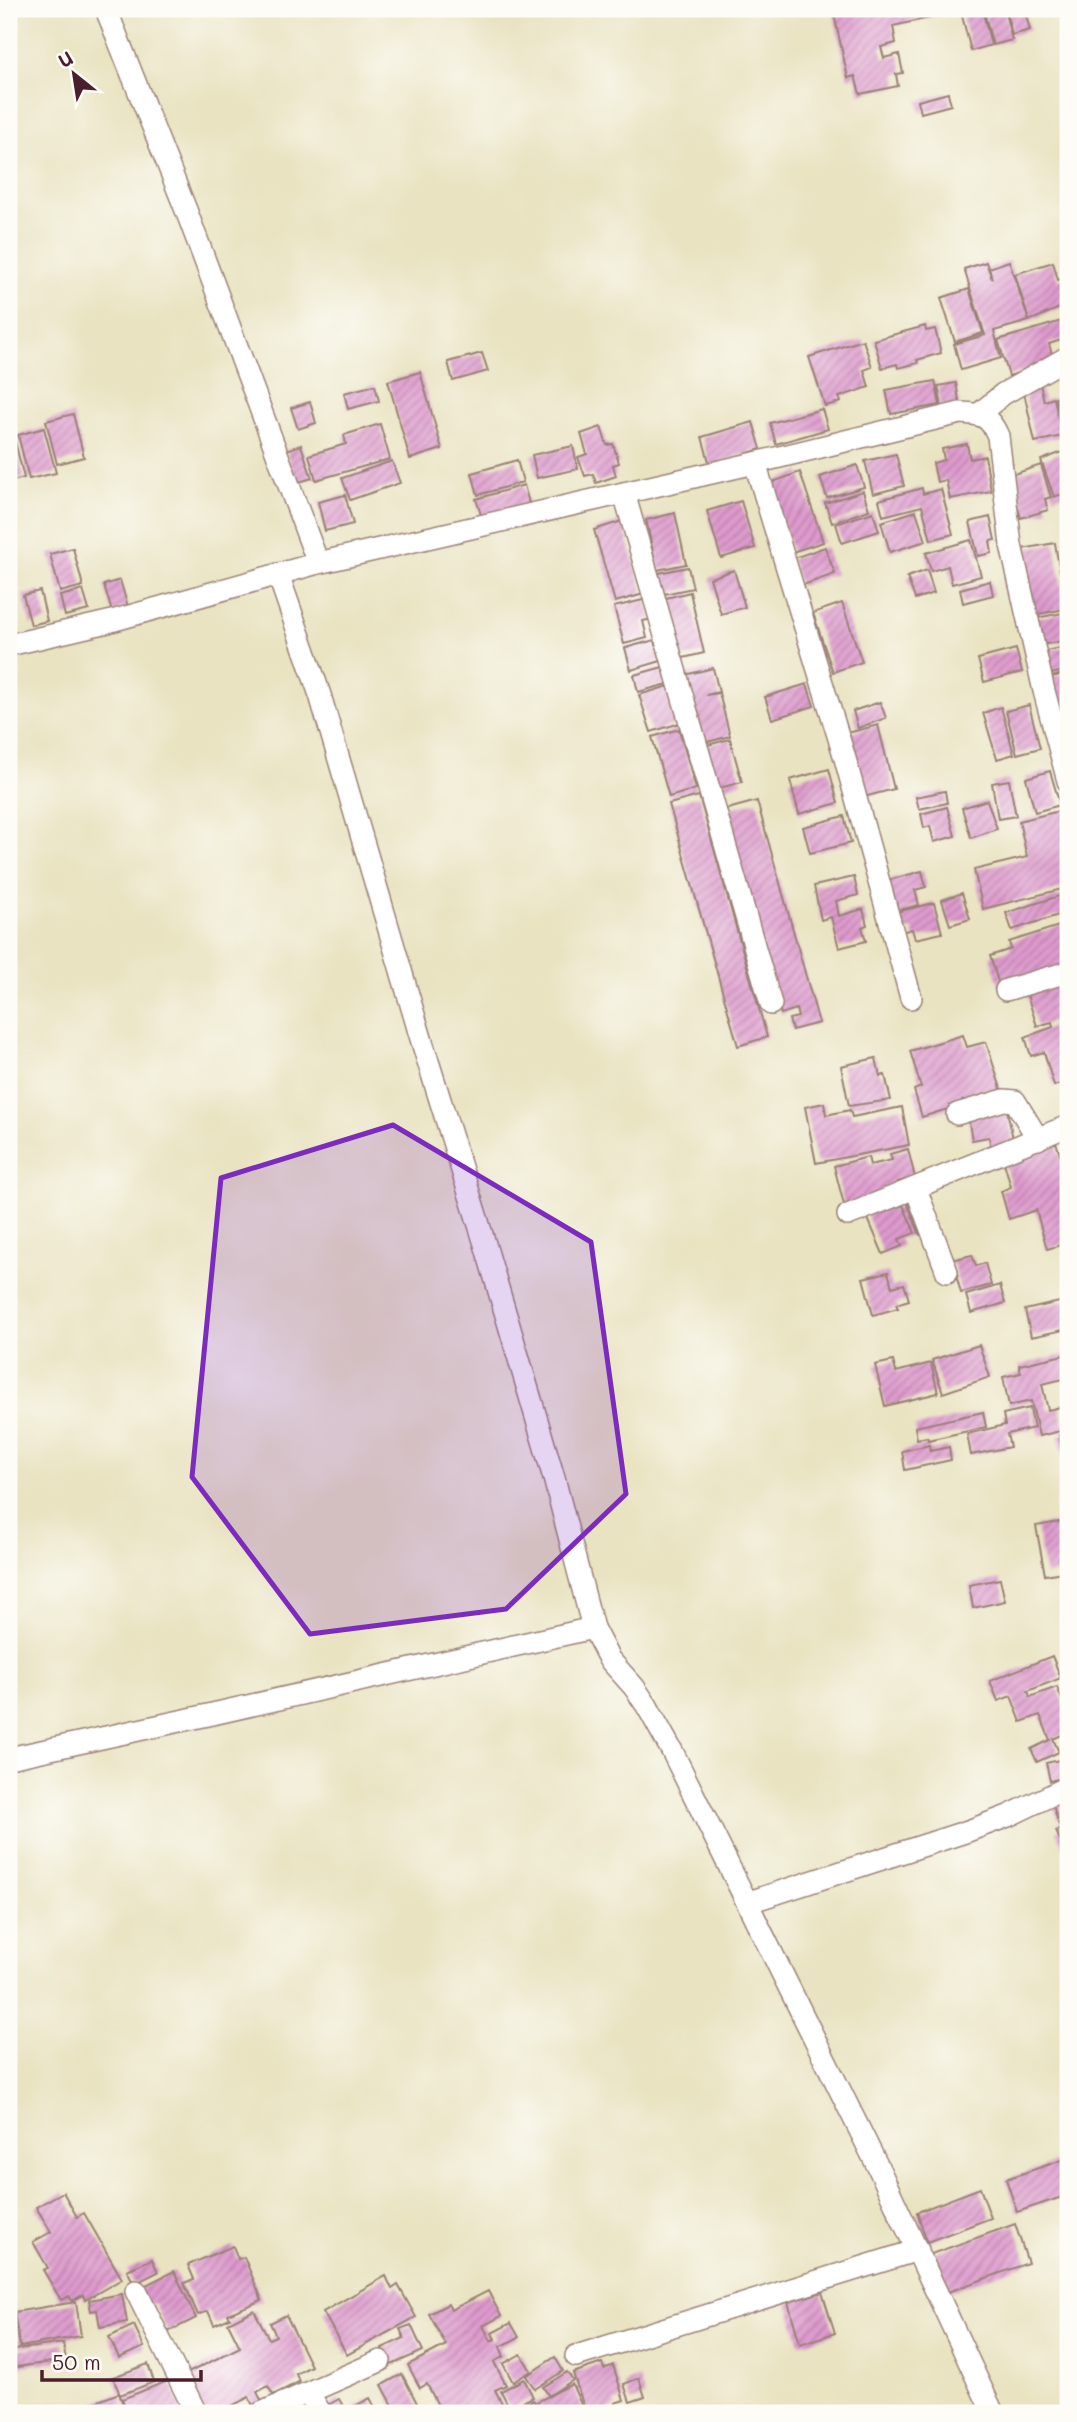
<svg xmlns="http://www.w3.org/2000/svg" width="1077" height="2422" font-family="Mali,sans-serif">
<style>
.building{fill:url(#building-hatch)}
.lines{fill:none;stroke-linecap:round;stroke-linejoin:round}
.minor-casing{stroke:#9a8176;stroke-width:24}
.minor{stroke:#fff;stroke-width:21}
.marked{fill:#7b2cbf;fill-opacity:0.2;stroke:#7b2cbf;stroke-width:5;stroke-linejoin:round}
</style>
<defs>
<pattern id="building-hatch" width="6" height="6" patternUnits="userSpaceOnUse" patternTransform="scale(1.75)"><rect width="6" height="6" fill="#de9bcd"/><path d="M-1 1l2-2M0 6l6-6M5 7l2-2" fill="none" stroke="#b67ea7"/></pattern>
</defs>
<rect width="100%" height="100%" fill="#fdfcf7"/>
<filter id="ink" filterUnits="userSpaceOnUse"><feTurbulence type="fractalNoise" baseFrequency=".0143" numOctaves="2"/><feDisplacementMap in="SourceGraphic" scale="14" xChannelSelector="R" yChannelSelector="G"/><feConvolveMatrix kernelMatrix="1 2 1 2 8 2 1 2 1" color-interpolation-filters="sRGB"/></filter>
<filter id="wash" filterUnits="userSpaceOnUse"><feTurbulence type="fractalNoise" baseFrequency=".00686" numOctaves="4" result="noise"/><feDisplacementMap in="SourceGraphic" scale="28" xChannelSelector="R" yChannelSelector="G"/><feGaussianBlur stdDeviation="1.57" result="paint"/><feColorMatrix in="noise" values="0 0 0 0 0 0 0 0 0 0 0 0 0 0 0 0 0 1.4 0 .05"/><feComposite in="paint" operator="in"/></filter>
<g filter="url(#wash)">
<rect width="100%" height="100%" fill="#e9e3c1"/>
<g id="blocks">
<g class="building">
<polygon points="839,9 945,9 947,14 893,26 896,43 881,47 884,58 899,54 903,73 896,74 898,86 860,94 855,76 848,78 833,10"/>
<polygon points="963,9 982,9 991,45 971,51 961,12 964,11"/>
<polygon points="983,9 1004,9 1012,40 993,45"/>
<polygon points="1006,9 1034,9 1025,12 1030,30 1012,35"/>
<polygon points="948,93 951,105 921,113 918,101"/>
<polygon points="1009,261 1029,321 994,331 1001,358 961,370 954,344 985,335 964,269 986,262 992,279 989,268"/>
<polygon points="1053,262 1058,280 1068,277 1068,299 1065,300 1067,305 1029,321 1015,274"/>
<polygon points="969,289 983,333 955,342 941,298"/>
<polygon points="1068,319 1068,346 1064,348 1061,340 1049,344 1054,362 1009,376 998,340"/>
<polygon points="925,326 926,331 935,329 941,353 917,360 918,363 898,368 897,364 882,368 874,340"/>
<polygon points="863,340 872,367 864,370 869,387 839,397 841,402 825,406 809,357"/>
<polygon points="482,353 488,371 453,381 448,362"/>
<polygon points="420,372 442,449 410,459 388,381"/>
<polygon points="935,381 940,405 891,414 886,390"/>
<polygon points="956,383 960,405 942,408 938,386"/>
<polygon points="1040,384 1044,401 1054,398 1062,436 1035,442 1023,388"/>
<polygon points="375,385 379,401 348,409 344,393"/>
<polygon points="1068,395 1068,448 1067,449 1056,398"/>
<polygon points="310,402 316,423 298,429 291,408"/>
<polygon points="822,409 828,429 776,444 770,423"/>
<polygon points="73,414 84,457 57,464 46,421"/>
<polygon points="753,422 761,449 710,465 702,437"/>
<polygon points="380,424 390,459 316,480 309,455 346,444 344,435"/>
<polygon points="601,427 607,445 613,444 619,463 613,465 616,476 596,483 593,474 585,476 578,457 587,454 581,434"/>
<polygon points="44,428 56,473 29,479 18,435"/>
<polygon points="12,429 24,478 9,482 9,430"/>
<polygon points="967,444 970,459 985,456 991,491 950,499 946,480 937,482 933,463 944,460 942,449"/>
<polygon points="301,445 312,478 296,483 286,450"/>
<polygon points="573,446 578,469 537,478 532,455"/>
<polygon points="1068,450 1068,492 1054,497 1041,460"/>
<polygon points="896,454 904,486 873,494 865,461"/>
<polygon points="517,460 523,482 478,495 472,473"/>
<polygon points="392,461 400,483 350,500 342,478"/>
<polygon points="857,465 864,487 827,498 820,477"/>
<polygon points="1041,465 1051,497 1045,499 1048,510 1021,518 1008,476"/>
<polygon points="800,472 823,542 792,552 770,483"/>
<polygon points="524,485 530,507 483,521 476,499"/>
<polygon points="922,488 923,494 941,489 953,534 931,540 922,506 883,516 879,500"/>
<polygon points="863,491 869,510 832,523 825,503"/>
<polygon points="345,495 353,524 325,531 318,502"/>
<polygon points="741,501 755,548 721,558 707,511"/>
<polygon points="916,511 926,541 890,552 881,522"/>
<polygon points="873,512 879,531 842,543 836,524"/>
<polygon points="675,513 686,564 657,570 646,520"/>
<polygon points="990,517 995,540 990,541 992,553 978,556 970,522"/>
<polygon points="622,521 644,594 615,602 594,530"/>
<polygon points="971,540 981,576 952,584 948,566 931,571 926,553"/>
<polygon points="1055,543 1066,609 1032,615 1022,549"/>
<polygon points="825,547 835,574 800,586 791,559"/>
<polygon points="73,548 83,586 60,592 50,554"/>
<polygon points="688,567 693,588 659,595 654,574"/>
<polygon points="734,570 745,607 721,614 710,578"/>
<polygon points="927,570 934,593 915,599 907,577"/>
<polygon points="120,580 128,607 112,612 104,585"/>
<polygon points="990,581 993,595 963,603 960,589"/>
<polygon points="83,590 89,610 65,616 60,596"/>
<polygon points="40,591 47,621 31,625 23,595"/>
<polygon points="690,592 704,653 675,660 662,599"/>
<polygon points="647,599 652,619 643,621 647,638 624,644 614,607"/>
<polygon points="842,603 862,662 833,672 813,613"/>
<polygon points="1068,612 1068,640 1041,645 1036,618"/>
<polygon points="655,640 661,661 631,670 625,648"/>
<polygon points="1068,646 1068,670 1051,674 1046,651"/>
<polygon points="1016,649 1022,672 984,682 978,659"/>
<polygon points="663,667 668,684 638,692 634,675"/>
<polygon points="713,668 719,692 706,695 719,693 730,736 700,744 681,676"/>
<polygon points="1063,674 1068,698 1068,714 1053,718 1044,679"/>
<polygon points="807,684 814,706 772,719 765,697"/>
<polygon points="669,686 680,723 651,732 639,695"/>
<polygon points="880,702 886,718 858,728 853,711"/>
<polygon points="1029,705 1040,748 1017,754 1006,711"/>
<polygon points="1001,707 1014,754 997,759 983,713"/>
<polygon points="878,725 894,789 860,798 844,734"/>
<polygon points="679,729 696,789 669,797 652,737"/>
<polygon points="730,739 742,782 712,790 700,747"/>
<polygon points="829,769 838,803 799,814 790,780"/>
<polygon points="1050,771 1060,805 1035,812 1026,778"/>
<polygon points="1009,780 1016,816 998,819 992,783"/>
<polygon points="945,791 947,803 919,809 916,797"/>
<polygon points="699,796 767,1037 738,1046 669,804"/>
<polygon points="987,800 997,829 971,838 962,808"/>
<polygon points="757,801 819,1023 792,1030 789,1019 798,1017 796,1009 781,1014 724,810"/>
<polygon points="947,807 955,836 934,842 930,826 924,828 921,814"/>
<polygon points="1067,809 1068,875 1064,876 1066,888 983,909 974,870 1027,857 1019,821"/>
<polygon points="844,816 851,843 810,853 803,827"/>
<polygon points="922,871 926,887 915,890 919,905 893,912 885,881"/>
<polygon points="854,877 858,895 836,901 839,916 863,909 867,925 862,927 866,941 839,948 831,917 821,920 814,886"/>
<polygon points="962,893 970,919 950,925 942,900"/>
<polygon points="1068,893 1068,912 1012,930 1006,913"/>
<polygon points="934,903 942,933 915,939 912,929 894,934 896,912"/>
<polygon points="1068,923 1068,967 1000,988 990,956 1011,949 1009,942"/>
<polygon points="1064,983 1066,991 1068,990 1068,1081 1054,1086 1044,1052 1031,1056 1025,1037 1053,1027 1052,1022 1037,1026 1027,995"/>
<polygon points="963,1035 967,1047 986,1042 1002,1092 922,1117 914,1090 921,1087 910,1051"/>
<polygon points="876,1058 880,1076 885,1075 891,1100 849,1106 841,1066"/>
<polygon points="824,1103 826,1115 850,1110 852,1117 902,1107 909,1145 816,1163 805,1107"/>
<polygon points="1007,1110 1014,1144 991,1148 989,1137 972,1140 968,1117"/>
<polygon points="1056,1142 1068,1180 1068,1243 1047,1249 1036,1210 1009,1219 1001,1191 1011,1187 1003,1159"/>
<polygon points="908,1149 915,1178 898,1182 900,1190 844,1205 834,1166 868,1157 870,1165 892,1160 890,1154"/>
<polygon points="915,1199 928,1232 920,1235 907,1202"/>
<polygon points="903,1205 915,1233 899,1239 902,1246 883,1254 866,1214 884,1206 887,1211"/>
<polygon points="972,1255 976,1266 985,1263 991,1285 961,1293 952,1260"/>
<polygon points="888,1272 892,1287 904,1284 909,1300 896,1304 898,1308 873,1315 863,1278"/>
<polygon points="1000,1285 1005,1303 971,1313 966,1295"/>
<polygon points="1068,1300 1068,1329 1031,1337 1025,1310"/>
<polygon points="979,1345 990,1377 943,1393 932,1360"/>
<polygon points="1068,1354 1068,1378 1042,1384 1048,1410 1060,1407 1065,1430 1039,1436 1031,1401 1009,1406 1003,1377 1021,1373 1019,1365"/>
<polygon points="893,1361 896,1372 931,1363 938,1393 885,1406 875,1365"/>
<polygon points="1030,1408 1034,1428 1007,1434 1010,1447 971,1455 967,1434 1005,1425 1003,1414"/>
<polygon points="983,1412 986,1427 928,1440 927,1437 917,1439 915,1427"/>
<polygon points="1068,1433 1068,1476 1067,1476 1059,1435"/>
<polygon points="929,1445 930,1451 949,1447 951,1460 905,1470 902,1451"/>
<polygon points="1065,1521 1068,1540 1068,1571 1045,1575 1036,1526"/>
<polygon points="1000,1579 1005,1601 973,1608 969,1585"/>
<polygon points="1052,1656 1061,1678 1028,1691 1030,1697 1057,1687 1068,1715 1068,1732 1053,1739 1059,1752 1037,1762 1031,1749 1050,1740 1040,1715 1021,1722 1011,1696 998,1701 990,1681"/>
<polygon points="1068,1758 1068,1776 1050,1781 1046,1763"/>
<polygon points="1068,1793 1068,1816 1057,1819 1051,1798"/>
<polygon points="1068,1818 1068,1858 1056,1831 1061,1829 1058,1823"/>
<polygon points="1068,2158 1068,2195 1017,2212 1006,2179"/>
<polygon points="980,2188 991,2218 927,2242 917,2212"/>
<polygon points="63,2192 77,2217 84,2213 122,2279 85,2300 83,2295 72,2301 69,2296 61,2300 43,2270 48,2268 33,2242 51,2232 36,2207"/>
<polygon points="1015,2224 1028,2263 945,2293 931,2254"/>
<polygon points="233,2246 238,2259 244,2257 262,2300 228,2314 230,2318 214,2325 208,2311 198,2315 184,2283 194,2279 188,2265"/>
<polygon points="152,2259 158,2272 134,2284 127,2270"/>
<polygon points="174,2271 196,2318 168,2332 154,2303 145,2308 136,2290"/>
<polygon points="386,2276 392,2289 398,2285 416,2317 347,2355 323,2312"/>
<polygon points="488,2291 501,2316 483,2326 491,2341 495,2339 492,2333 511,2323 519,2337 500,2347 504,2356 494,2362 506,2385 495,2390 507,2413 442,2413 427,2384 420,2388 408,2365 446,2345 429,2314 448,2304 451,2310"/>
<polygon points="822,2292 835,2333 800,2344 788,2302"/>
<polygon points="122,2294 127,2322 100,2327 97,2310 91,2311 89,2300"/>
<polygon points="76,2302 81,2336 20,2347 14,2312"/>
<polygon points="254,2310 269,2339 276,2336 270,2323 286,2315 311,2366 296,2374 299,2382 273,2395 268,2386 257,2392 264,2406 255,2410 249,2397 218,2413 201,2413 182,2376 240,2347 228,2323"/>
<polygon points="134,2325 144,2347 119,2358 109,2337"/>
<polygon points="411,2325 423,2351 389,2366 382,2348 404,2338 400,2329"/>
<polygon points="63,2343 66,2360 16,2367 14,2350"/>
<polygon points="521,2354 531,2371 513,2382 503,2364"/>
<polygon points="555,2357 563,2371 535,2389 526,2376"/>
<polygon points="602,2363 604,2369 613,2365 624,2400 615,2403 616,2407 598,2413 586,2413 573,2373"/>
<polygon points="148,2364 154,2382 120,2395 113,2377"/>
<polygon points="567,2372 573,2380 549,2396 543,2387"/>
<polygon points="402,2374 421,2411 427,2407 431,2413 392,2413 391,2411 395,2409 382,2385"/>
<polygon points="639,2378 645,2397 630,2402 624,2384"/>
<polygon points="524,2379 533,2397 510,2409 501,2391"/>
<polygon points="170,2380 183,2413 128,2413 122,2399"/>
<polygon points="572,2384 585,2413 509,2413 533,2400 535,2403"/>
<polygon points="119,2393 126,2413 84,2413 82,2407"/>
<polygon points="370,2398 378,2413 323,2413 321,2409 339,2399 346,2411"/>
</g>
</g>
</g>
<g filter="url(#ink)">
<use href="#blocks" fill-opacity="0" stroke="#9a8176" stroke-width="2"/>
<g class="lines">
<g class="minor-casing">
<g id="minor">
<polyline points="106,9 186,210 318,563"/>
<polyline points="979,414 1003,394 1068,357"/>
<polyline points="755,463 844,755 911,998"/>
<polyline points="624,493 771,1004"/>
<polyline points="278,574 320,695 422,1042 485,1244 554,1478 593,1628 609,1659 634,1687 647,1706 672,1751 879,2169 993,2413"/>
<path d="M9,645L108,622L318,563L755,463L960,413C981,414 989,415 998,436L1011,545L1044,691L1068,781"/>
<polyline points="1006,990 1068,972"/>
<polyline points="957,1114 1004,1100 1015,1101 1038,1139"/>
<polyline points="916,1189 947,1272"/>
<polyline points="848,1215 1068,1126"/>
<polyline points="9,1758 208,1715 593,1628"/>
<polyline points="749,1902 968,1831 1008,1816 1068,1787"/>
<polyline points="136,2291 196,2413"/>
<polyline points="576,2356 918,2250"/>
<polyline points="308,2393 321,2413"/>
<polyline points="261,2413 380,2361"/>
</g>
</g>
<use href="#minor" class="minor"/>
</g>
</g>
<path class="marked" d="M393,1125L591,1242L626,1494L506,1609L310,1634L192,1477L221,1178Z"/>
<rect width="1077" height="2422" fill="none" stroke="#fdfcf7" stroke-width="35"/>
<g transform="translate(74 74) rotate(330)" stroke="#fdfcf7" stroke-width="5" paint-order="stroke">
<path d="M0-5L12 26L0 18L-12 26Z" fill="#4a1f2b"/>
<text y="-10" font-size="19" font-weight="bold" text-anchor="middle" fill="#4a1f2b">U</text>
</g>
<path d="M42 2370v10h159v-10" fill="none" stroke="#4a1f2b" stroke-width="3.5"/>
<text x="52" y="2370" font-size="21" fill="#4a1f2b" stroke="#fdfcf7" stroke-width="5" paint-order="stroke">50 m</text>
</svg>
